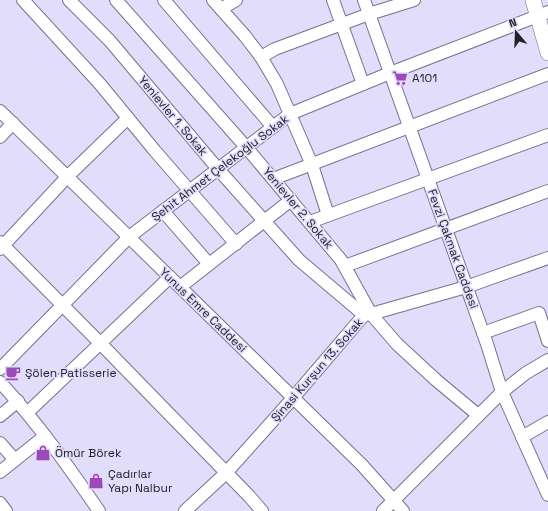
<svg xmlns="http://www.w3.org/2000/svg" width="548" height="511" font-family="'Space Grotesk',sans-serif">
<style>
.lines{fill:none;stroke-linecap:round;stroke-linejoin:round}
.minor-casing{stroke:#76738d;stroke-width:14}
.major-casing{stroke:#76738d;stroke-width:16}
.minor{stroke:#fff;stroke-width:12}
.major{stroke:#fff;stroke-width:15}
.labels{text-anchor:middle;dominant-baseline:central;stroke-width:3.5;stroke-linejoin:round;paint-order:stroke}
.poi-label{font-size:12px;fill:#22212c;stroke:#e1ddfb;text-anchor:start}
.street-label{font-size:12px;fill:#22212c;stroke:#e1ddfb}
</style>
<rect width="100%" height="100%" fill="#e1ddfb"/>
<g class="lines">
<g class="minor-casing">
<g id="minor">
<polyline points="23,0 100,84 155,151 236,244"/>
<polyline points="69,0 110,41 218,169 299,260 364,315"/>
<polyline points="116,0 246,147 341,260 371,314 397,344 436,380 478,415"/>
<polyline points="164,0 273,127"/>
<polyline points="213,0 245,36 261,57 277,84 312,165 328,215"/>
<polyline points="333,0 363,84"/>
<polyline points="364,0 487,344 502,392 548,495"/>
<polyline points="221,9 236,0"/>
<polyline points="261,57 275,49 369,14 414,0"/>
<polyline points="0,111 362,465 403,511"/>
<polyline points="0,137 13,123"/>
<polyline points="273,179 548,74"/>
<polyline points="163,211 209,264"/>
<polyline points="310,222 548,135"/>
<polyline points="0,242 101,344 249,496 262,511"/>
<polyline points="0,249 67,177 128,118"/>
<polyline points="345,266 548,191"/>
<polyline points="180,287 291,200"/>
<polyline points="483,333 539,313 548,341"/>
<polyline points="0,369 129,237 290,114 390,73 548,12"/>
<path d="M0,382C37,422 68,466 99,511"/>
<polyline points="27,413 170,277"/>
<polyline points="0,416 18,401"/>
<polyline points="522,437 548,422"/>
<polyline points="0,443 15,460"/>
<polyline points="0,472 45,436"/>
<polyline points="0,503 6,511"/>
<polyline points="185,511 226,473 293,398 364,315 371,314 466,287 548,258"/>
<polyline points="383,511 502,392 526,373 548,360"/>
</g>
</g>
<g class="major-casing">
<polyline id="major" points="533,0 548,53"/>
</g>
<use href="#minor" class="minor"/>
<use href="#major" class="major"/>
</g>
<defs>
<g id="supermarket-bare" transform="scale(1.2)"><path d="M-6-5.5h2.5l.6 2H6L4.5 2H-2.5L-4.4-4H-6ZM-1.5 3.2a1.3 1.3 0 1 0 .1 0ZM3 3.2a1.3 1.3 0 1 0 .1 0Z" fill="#9c4aba" stroke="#e1ddfb" stroke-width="2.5" paint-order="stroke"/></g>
<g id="cafe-bare" transform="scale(1.2)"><path d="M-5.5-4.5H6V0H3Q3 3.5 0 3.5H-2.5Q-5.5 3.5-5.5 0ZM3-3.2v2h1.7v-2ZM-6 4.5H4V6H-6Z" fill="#9c4aba" stroke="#e1ddfb" stroke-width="2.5" paint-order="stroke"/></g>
<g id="shop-bare" transform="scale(1.2)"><path d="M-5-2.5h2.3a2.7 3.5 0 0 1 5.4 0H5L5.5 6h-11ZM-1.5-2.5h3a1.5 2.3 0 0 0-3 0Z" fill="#9c4aba" stroke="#e1ddfb" stroke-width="2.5" paint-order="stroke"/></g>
</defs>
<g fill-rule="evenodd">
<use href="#supermarket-bare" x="400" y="78"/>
<use href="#cafe-bare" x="13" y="373"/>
<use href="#shop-bare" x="43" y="453"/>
<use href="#shop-bare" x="96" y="481"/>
</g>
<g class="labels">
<g class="poi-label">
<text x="412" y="78">A101</text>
<text x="25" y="373">Şölen Patisserie</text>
<text x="55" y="453">Ömür Börek</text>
<text x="108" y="474">Çadırlar<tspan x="108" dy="14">Yapı Nalbur</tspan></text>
</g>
<g class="street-label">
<text transform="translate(173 116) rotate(50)">Yenievler 1. Sokak</text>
<text transform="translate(220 168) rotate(-37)">Şehit Ahmet Çelekoğlu Sokak</text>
<text transform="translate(298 208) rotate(50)">Yenievler 2. Sokak</text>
<text transform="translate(453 249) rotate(70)">Fevzi Çakmak Caddesi</text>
<text transform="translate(203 310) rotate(44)">Yunus Emre Caddesi</text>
<text transform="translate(317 370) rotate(-49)">Şinasi Kurşun 13. Sokak</text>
</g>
</g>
<g transform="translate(516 32) rotate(341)" stroke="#e1ddfb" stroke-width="3" paint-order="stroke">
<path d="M0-3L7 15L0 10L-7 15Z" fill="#22212c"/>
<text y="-6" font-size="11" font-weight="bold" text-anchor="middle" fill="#22212c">N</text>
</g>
</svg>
